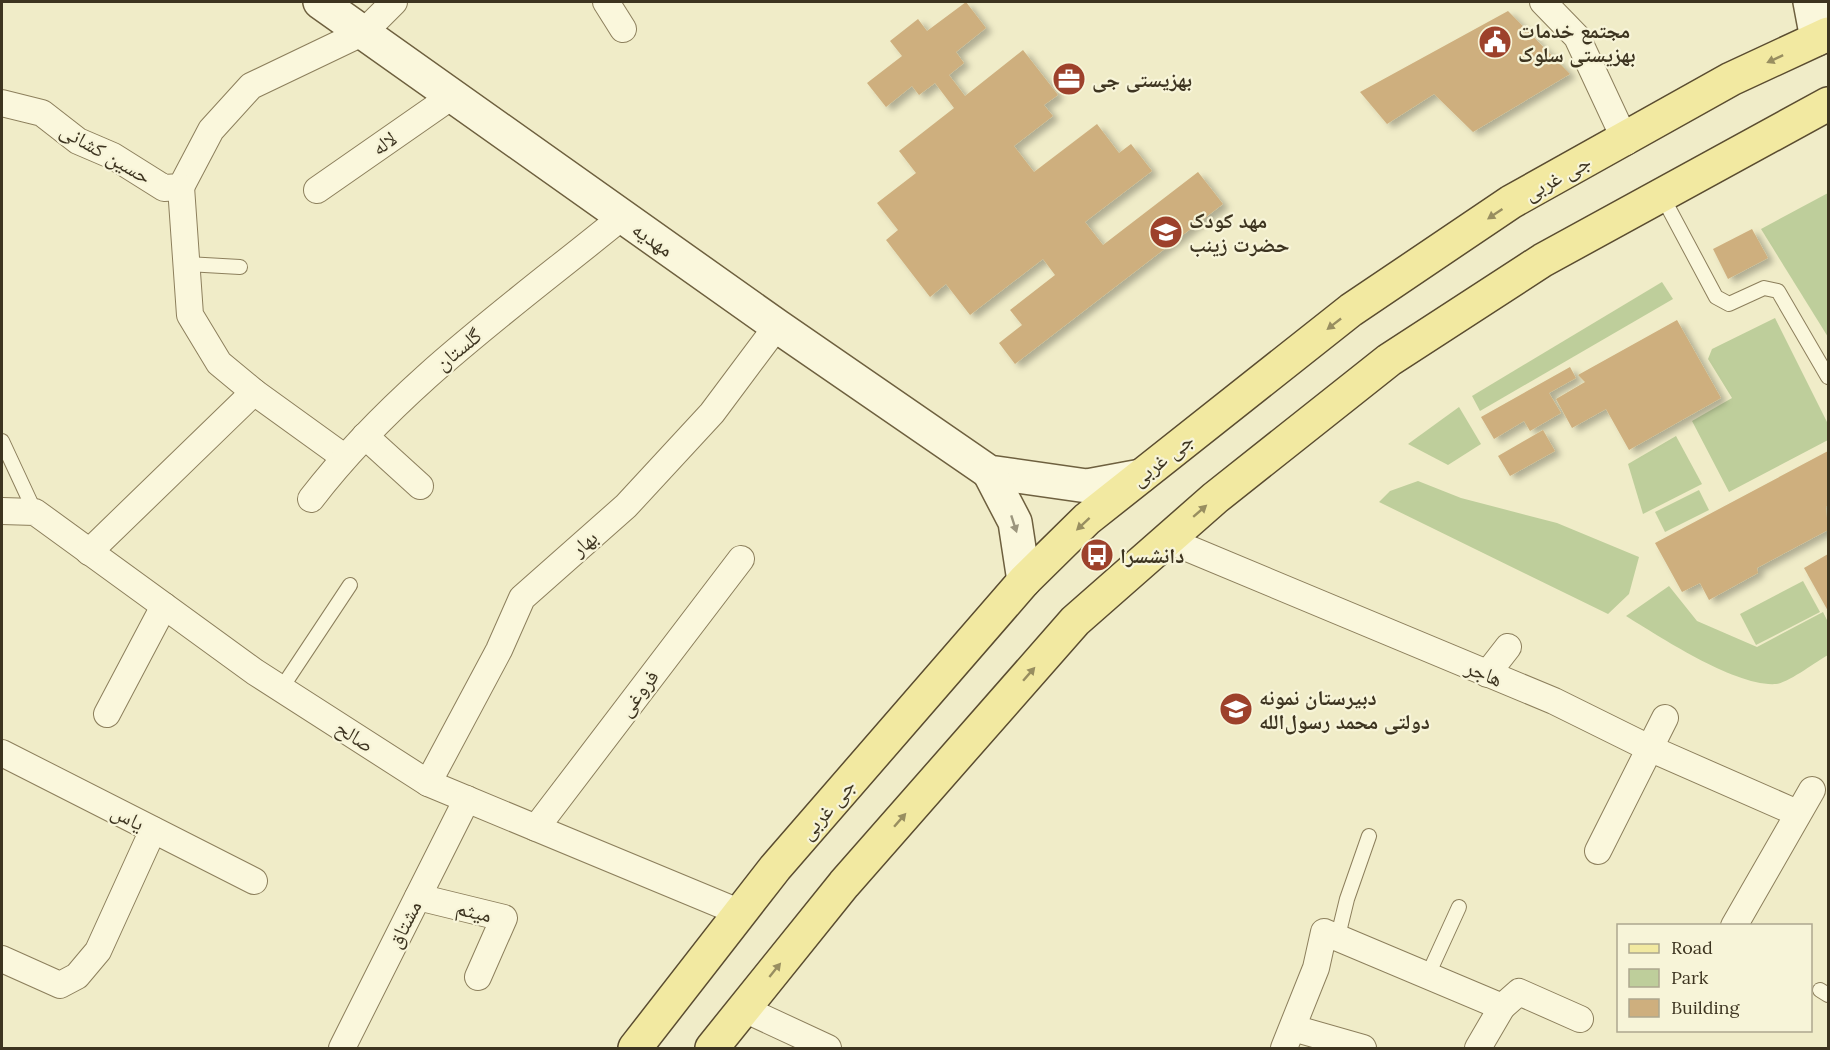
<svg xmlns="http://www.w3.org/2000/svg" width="1830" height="1050" font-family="Lora,'Noto Naskh Arabic',serif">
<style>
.green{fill:#bece9b}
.building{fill:#ceaf7e;filter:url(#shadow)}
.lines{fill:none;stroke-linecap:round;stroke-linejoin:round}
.lane-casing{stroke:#8c7f5c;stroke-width:16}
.street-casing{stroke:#8c7f5c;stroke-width:28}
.secondary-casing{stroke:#6e603f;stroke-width:36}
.primary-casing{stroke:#5a4c30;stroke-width:36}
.lane{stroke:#faf7dc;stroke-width:14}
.street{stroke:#faf7dc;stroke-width:26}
.secondary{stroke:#faf7dc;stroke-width:33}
.primary{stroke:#f2e9a1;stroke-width:33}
.oneway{fill:#988e60}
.oneway2{fill:#9c967e}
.labels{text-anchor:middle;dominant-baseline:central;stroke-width:4.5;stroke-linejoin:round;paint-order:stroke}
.poi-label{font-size:21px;font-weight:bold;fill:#3d3420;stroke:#f7f4d8;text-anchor:start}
.street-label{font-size:21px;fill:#3d3420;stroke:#f7f4d8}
</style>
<defs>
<filter id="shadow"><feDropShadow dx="6" dy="4" stdDeviation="3" flood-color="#0004"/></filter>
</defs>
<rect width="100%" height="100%" fill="#f0ecc8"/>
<g class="green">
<polygon points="1828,193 1828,337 1761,229"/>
<polygon points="1662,282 1673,299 1480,411 1472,396"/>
<polygon points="1775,318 1828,424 1828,440 1729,492 1692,421 1732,398 1708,359 1712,349"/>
<polygon points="1459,407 1481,444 1448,465 1408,444"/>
<polygon points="1676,436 1702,484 1643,514 1628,464"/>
<polygon points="1418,481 1461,498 1557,523 1639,557 1629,594 1608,614 1379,502 1390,491"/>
<polygon points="1699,490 1709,510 1665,532 1655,512"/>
<polygon points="1803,581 1820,612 1756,645 1740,614"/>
<path d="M1669,586L1697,621L1757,647L1823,612L1828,622V655C1817,661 1788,683 1776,684C1736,687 1660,637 1626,616Z"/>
</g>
<g class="building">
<polygon points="966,2 986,28 956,52 964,63 949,75 965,96 1023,50 1058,95 1044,105 1053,116 1014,146 1034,172 1097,124 1119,153 1131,144 1152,171 1085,222 1103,245 1198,172 1223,204 1015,364 999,343 1022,325 1010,310 1055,275 1043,259 970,315 946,284 930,297 886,240 898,230 877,203 916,173 899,151 954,108 935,83 919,95 912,86 886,107 867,83 902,56 890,41 918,19 927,31"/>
<polygon points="1508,11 1570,74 1473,132 1434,94 1387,124 1360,92"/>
<polygon points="1752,229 1768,258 1728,279 1713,249"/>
<polygon points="1677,320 1721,398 1629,450 1606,409 1572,428 1556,399 1585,382 1578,375"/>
<polygon points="1570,367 1576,378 1549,393 1561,413 1530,431 1524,421 1494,439 1481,417"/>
<polygon points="1543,430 1555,451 1510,476 1498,456"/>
<polygon points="1828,451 1828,505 1826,507 1828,530 1757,568 1758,573 1709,600 1700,583 1682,592 1655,543"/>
<polygon points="1828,554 1828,611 1804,568"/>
</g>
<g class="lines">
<g class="lane-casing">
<g id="lane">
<polyline points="1661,194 1716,297 1729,304 1764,288 1778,291 1828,377"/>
<polyline points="187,264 240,267"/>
<polyline points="2,441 35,512"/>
<polyline points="281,689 350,585"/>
<polyline points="1338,936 1347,899 1369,836"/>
<polyline points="1427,977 1459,907"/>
<polyline points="1820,990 1828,995"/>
</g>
</g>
<g class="street-casing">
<g id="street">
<polyline points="606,2 623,29"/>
<polyline points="1543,2 1577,37 1626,142"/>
<polyline points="2,103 42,113 78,141 113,156 164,188 181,187 211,130 251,86 364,32 394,2"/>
<polyline points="181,187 190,315 219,363 254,392 344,457"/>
<polyline points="317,190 452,96"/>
<polyline points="365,436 420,486"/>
<path d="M311,499C397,387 514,305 622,217"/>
<polyline points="2,511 35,512 255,672 428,783 741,913"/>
<polyline points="1168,540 1554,701 1649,748 1797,813"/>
<polyline points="89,552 254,392"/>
<polyline points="1487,674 1508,647"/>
<polyline points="107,714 164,606"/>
<polyline points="2,753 254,881"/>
<polyline points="428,783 499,650 522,598 626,506 712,413 777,326"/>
<polyline points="536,828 741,559"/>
<polyline points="1598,851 1665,718"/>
<polyline points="418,897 504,918 478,977"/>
<polyline points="1734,926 1812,790"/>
<polyline points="2,959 60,985 77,976 98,951 153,830"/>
<polyline points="1502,1007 1519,992 1580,1019"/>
<polyline points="744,1009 828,1048"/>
<polyline points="1293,1028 1363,1048"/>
<polyline points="342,1048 467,799"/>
<polyline points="1284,1048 1316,968 1324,932 1502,1007 1478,1048"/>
</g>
</g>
<g class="secondary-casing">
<g id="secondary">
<polyline points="320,2 777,326 989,472 1087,486 1141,476"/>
<polyline points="1810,2 1817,39"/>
<polyline points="989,472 1015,522 1024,581"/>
</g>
</g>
<g class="primary-casing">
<g id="primary">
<polyline points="635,1048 775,868 1024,581 1087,519 1351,310 1511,202 1731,79 1828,34"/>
<polyline points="712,1048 844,884 1075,621 1215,498 1389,360 1543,260 1828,104"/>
</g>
</g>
<use href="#lane" class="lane"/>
<use href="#street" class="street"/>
<use href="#secondary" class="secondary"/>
<use href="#primary" class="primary"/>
</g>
<defs><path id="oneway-solid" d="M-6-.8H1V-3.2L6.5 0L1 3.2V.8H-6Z" transform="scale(1.5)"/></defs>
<g class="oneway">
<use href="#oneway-solid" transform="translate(1775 59) rotate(155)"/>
<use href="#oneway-solid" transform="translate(1495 214) rotate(146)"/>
<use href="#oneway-solid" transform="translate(1334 324) rotate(142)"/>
<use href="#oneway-solid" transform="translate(1200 511) rotate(-41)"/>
<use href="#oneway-solid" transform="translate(1083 524) rotate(137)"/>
<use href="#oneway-solid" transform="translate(1029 674) rotate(-49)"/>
<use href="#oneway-solid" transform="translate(900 820) rotate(-49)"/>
<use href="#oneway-solid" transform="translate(775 970) rotate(-51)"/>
</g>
<use class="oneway2" href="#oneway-solid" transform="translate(1014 524) rotate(72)"/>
<defs>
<g id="civic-disc" transform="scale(1.725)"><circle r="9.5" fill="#9d412b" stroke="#f7f4d8"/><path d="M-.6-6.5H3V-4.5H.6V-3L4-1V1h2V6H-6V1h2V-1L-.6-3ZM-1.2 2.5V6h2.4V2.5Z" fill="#fff"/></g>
<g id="office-disc" transform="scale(1.725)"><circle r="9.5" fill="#9d412b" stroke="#f7f4d8"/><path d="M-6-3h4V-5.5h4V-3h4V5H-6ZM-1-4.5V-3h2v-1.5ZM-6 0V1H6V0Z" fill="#fff"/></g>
<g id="school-disc" transform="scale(1.725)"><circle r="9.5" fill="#9d412b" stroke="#f7f4d8"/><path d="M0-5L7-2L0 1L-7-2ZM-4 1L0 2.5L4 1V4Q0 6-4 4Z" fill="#fff"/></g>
<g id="bus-disc" transform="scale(1.725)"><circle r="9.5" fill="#9d412b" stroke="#f7f4d8"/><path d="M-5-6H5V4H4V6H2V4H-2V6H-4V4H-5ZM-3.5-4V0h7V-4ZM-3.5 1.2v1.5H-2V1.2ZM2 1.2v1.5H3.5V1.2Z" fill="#fff"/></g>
</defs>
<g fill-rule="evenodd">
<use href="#civic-disc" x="1495" y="42"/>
<use href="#office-disc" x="1069" y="79"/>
<use href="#school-disc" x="1166" y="232"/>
<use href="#bus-disc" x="1097" y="555"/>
<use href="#school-disc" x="1236" y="709"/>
</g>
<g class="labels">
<g class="poi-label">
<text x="1518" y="30">مجتمع خدمات<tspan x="1518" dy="24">بهزیستی سلوک</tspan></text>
<text x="1092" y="79">بهزیستی جی</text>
<text x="1189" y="220">مهد کودک<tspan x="1189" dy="24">حضرت زینب</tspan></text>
<text x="1120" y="555">دانشسرا</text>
<text x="1259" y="697">دبیرستان نمونه<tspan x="1259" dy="24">دولتی محمد رسول‌الله</tspan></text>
</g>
<g class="street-label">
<text transform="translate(384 143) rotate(-35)">لاله</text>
<text transform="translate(106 153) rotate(30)">حسین کشانی</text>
<text transform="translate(1557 177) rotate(-29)">جی غربی</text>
<text transform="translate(653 239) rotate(35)">مهدیه</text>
<text transform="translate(458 349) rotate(-39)">گلستان</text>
<text transform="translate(1162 459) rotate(-38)">جی غربی</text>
<text transform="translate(584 543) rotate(-41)">بهار</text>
<text transform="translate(1484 673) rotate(22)">هاجر</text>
<text transform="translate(638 693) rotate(-53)">فروغی</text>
<text transform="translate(355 736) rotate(33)">صالح</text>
<text transform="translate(827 809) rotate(-49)">جی غربی</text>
<text transform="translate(128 817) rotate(27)">یاس</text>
<text transform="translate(474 911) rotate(14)">میثم</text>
<text transform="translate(404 924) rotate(-63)">مشتاق</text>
</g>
</g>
<rect width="1830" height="1050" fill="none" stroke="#3d3420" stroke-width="6"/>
<rect x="1617" y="924" width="195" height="108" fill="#f7f4d8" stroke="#ada78e" stroke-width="1.5"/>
<rect x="1629" y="944" width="30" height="9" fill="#f2e9a1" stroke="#ada78e" stroke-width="1.5"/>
<text x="1671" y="954" font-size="18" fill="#3d3420">Road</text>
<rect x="1629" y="969" width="30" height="18" fill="#bece9b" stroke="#ada78e" stroke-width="1.5"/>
<text x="1671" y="984" font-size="18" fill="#3d3420">Park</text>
<rect x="1629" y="999" width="30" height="18" fill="#ceaf7e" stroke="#ada78e" stroke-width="1.5"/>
<text x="1671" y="1014" font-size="18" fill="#3d3420">Building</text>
</svg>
